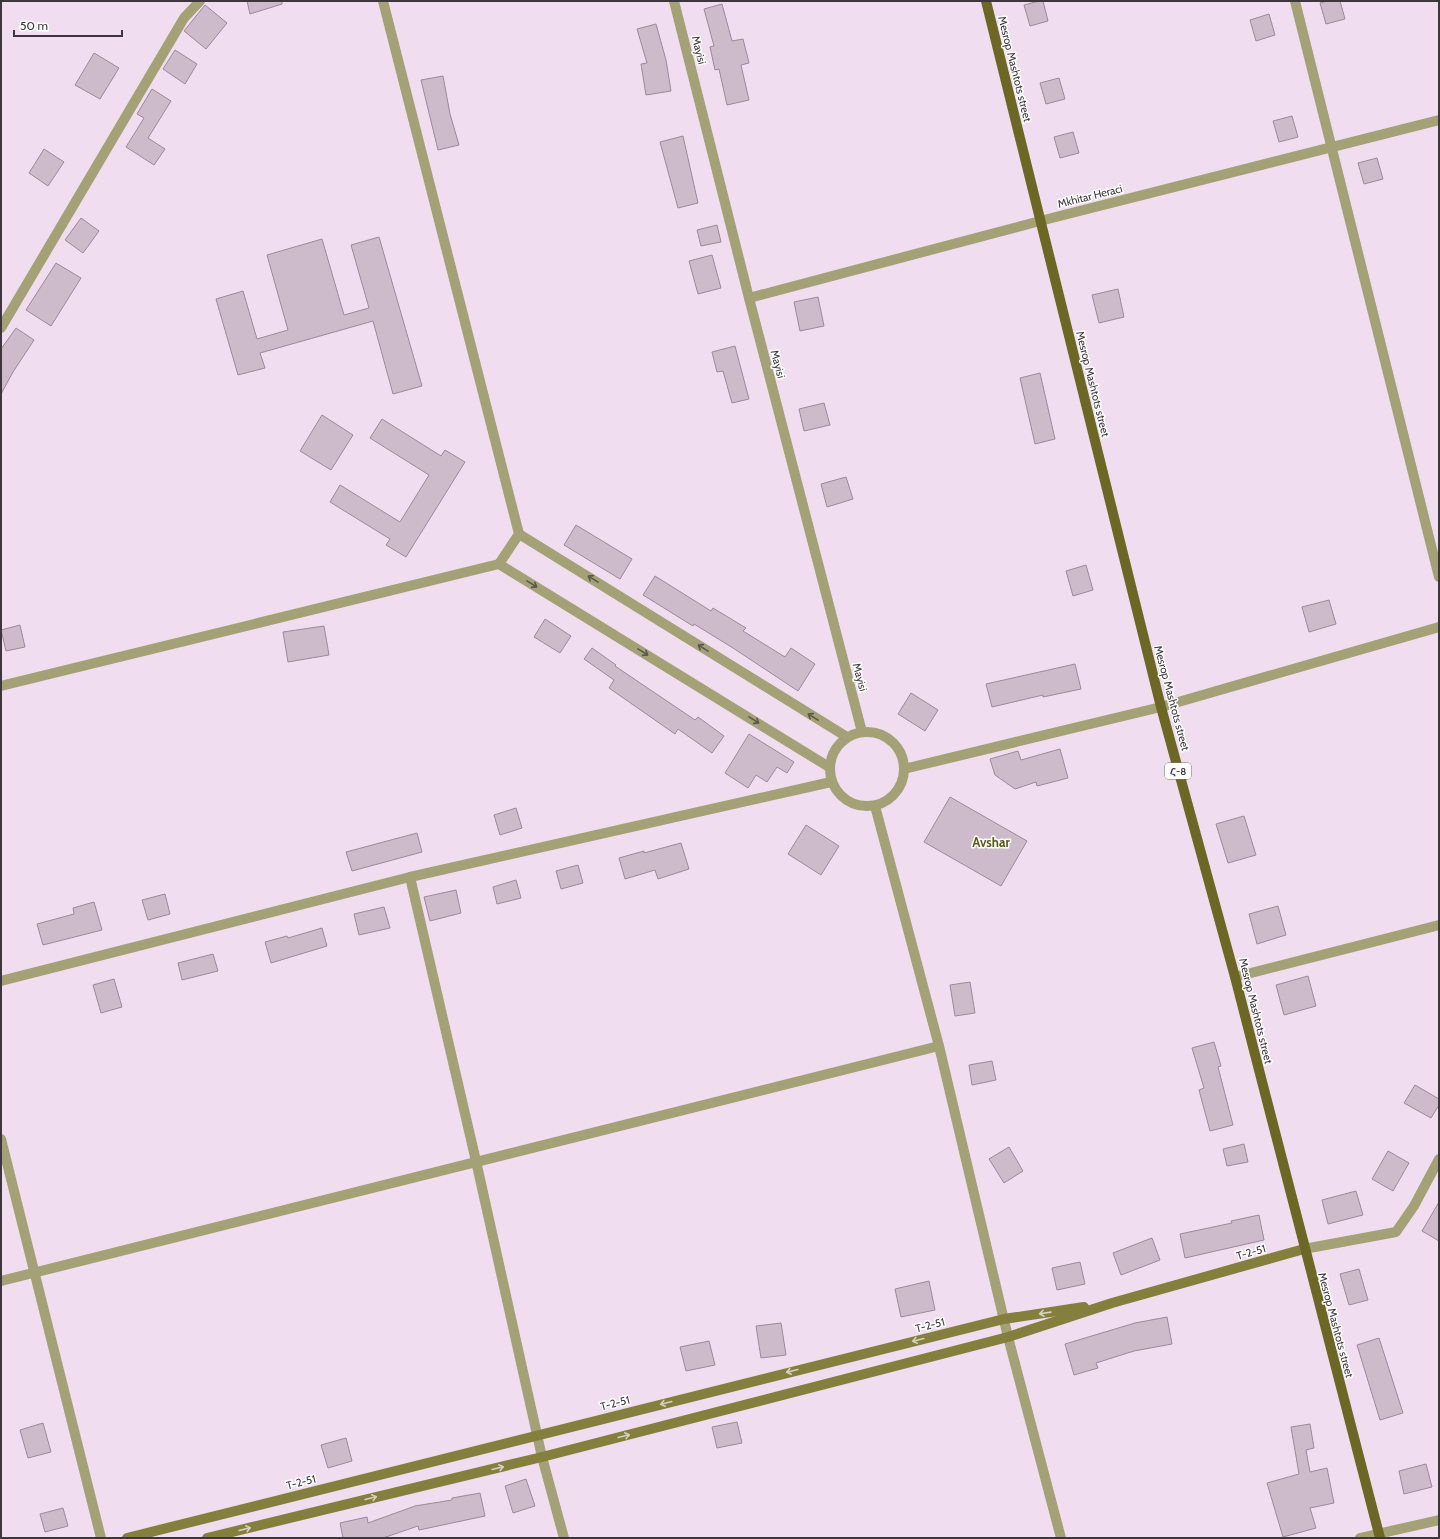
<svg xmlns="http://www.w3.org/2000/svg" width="1440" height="1539" font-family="Cabin,'Noto Sans Armenian',sans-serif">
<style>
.building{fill:#cdbbcc;stroke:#9b8a9b}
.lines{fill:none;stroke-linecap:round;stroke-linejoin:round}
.street{stroke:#a4a177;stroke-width:10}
.secondary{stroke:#857f3e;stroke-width:10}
.primary{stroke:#6d6725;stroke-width:10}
.oneway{stroke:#5c564e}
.oneway2{stroke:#d4d2bb}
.labels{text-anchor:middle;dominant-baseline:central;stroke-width:3;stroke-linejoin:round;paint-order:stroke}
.shield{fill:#fff;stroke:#777277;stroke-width:1}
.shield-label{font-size:10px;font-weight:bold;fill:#3d363d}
.street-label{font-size:11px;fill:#3d363d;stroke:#fff}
.quarter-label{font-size:13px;font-weight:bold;fill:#5b561a;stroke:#fff}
</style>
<rect width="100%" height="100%" fill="#f0def0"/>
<g class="building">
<polygon points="247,1 282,1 282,4 250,14"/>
<polygon points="1039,1 1043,1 1048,21 1030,26 1024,5"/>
<polygon points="1327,1 1340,1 1345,19 1326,24 1320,3"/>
<polygon points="722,4 732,41 743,39 749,63 741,65 749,100 727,105 719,69 715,70 710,47 714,46 704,9"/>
<polygon points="205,5 227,23 206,49 184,31"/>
<polygon points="1269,14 1275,35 1256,41 1250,20"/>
<polygon points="656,24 666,60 671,91 646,95 641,64 647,63 637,29"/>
<polygon points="175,50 197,64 185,84 163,69"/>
<polygon points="94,53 119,68 100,99 75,85"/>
<polygon points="443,76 450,114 459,145 438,150 421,80"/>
<polygon points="1059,78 1065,99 1046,104 1040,83"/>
<polygon points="152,89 171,101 148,138 165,149 154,165 126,147 144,118 137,114"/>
<polygon points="1292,116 1298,137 1279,142 1273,121"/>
<polygon points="1073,132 1079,153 1060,158 1054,137"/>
<polygon points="683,136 698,203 678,208 660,142"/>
<polygon points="44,149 64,162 48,186 29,173"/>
<polygon points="1377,158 1383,179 1364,184 1358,163"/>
<polygon points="81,218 99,231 83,253 65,240"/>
<polygon points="717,225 721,242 701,246 697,230"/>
<polygon points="379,237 422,386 393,394 373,321 260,353 265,368 238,375 216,299 243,291 257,339 288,330 267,255 322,239 344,315 369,308 351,245"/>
<polygon points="712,255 721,288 698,294 689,261"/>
<polygon points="56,263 81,278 51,326 26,310"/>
<polygon points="1118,289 1124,317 1099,323 1092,295"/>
<polygon points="818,297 824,326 800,331 794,302"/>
<polygon points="16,328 34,340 13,372 1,394 1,349"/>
<polygon points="735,346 749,399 732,403 723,371 717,372 712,352"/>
<polygon points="1040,373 1055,439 1035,444 1020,378"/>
<polygon points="824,403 830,425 804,431 799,409"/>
<polygon points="322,415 353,435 331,470 300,451"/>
<polygon points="382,419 441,456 445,450 465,462 406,557 386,545 390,539 330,502 340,485 400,522 429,475 370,438"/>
<polygon points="846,477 853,499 827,507 821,484"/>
<polygon points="576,525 632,559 620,579 564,545"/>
<polygon points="1086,565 1093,590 1073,596 1066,571"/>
<polygon points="655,576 711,611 713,608 746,628 743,631 785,657 791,648 815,664 798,691 733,648 694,624 693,626 643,595"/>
<polygon points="1329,600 1336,624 1309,632 1302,607"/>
<polygon points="545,619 571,636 560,653 534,637"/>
<polygon points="20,625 25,647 6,651 1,630"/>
<polygon points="324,626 329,655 288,662 283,632"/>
<polygon points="592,648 616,665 615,666 695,720 698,717 724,736 712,753 678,729 675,734 609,688 614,680 584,659"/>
<polygon points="1075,664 1081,689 1043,697 1043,695 992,707 986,684"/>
<polygon points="911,693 938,710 925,731 898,714"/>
<polygon points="749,734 794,762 787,773 777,767 767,782 756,775 748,788 725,773"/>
<polygon points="1060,749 1068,778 1037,786 1036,782 1015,789 995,775 990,759 1018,751 1021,760"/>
<polygon points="950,797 1027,841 1001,886 924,842"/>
<polygon points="516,808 522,828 500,835 494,815"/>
<polygon points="1244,816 1256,855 1228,863 1216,824"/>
<polygon points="806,825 839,846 821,875 788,854"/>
<polygon points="417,833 422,852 352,871 346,852"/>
<polygon points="681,843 689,869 658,879 655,870 625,879 619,858 644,851 644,853"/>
<polygon points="578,865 583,883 561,889 556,871"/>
<polygon points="516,880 521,898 497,904 493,887"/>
<polygon points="456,890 461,913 430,921 424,897"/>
<polygon points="165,894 170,914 148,920 142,900"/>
<polygon points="94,902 102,930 43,945 37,924 74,914 73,908"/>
<polygon points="1278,906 1286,935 1257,944 1249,914"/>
<polygon points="384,907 390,928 359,935 354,914"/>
<polygon points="322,928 327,946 271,963 265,942 287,936 288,938"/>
<polygon points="213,954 218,971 182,980 178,963"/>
<polygon points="1308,976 1316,1006 1284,1015 1276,985"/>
<polygon points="114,979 122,1007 101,1013 93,985"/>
<polygon points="970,982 975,1013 955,1016 950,985"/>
<polygon points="1214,1042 1221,1066 1218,1067 1233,1125 1210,1131 1199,1090 1204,1088 1192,1048"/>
<polygon points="992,1061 996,1080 972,1085 969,1065"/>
<polygon points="1415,1085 1439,1099 1439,1105 1431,1118 1404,1103"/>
<polygon points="1244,1144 1248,1162 1227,1166 1223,1149"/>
<polygon points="1009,1147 1023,1171 1004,1183 989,1159"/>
<polygon points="1388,1151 1409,1163 1393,1191 1372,1179"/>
<polygon points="1356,1191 1363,1215 1328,1224 1322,1200"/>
<polygon points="1439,1202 1439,1241 1422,1231"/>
<polygon points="1259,1215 1264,1240 1185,1258 1180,1234 1232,1223 1231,1221"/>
<polygon points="1152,1238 1160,1260 1121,1275 1113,1253"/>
<polygon points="1080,1262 1085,1284 1057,1290 1052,1268"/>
<polygon points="1359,1269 1368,1300 1349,1305 1340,1274"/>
<polygon points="929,1281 935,1310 901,1317 895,1289"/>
<polygon points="1167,1317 1172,1344 1134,1351 1096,1363 1098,1368 1074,1375 1065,1344 1135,1323"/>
<polygon points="781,1323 786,1355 761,1358 756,1326"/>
<polygon points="1379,1338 1403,1413 1380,1420 1357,1345"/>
<polygon points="709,1341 715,1365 686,1371 680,1347"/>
<polygon points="737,1422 742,1443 717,1448 712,1427"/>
<polygon points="43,1423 51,1452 28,1458 20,1430"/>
<polygon points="1310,1424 1314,1448 1306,1450 1310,1472 1327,1468 1334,1503 1310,1508 1316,1528 1283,1537 1267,1483 1299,1474 1291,1427"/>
<polygon points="346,1438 352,1461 328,1468 321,1445"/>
<polygon points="1426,1464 1432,1487 1404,1494 1399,1471"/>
<polygon points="526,1479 535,1506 513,1513 505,1486"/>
<polygon points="480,1493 485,1516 419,1530 418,1526 383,1538 343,1538 340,1523 367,1517 368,1523 415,1506 452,1500 452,1498"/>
<polygon points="63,1508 68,1526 45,1532 40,1514"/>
</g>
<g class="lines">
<g class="street">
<polyline points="674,1 749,298 862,732"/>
<polyline points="1295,1 1439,577"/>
<polyline points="749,298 1040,221 1439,120"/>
<polyline points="1,328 184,18 200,1"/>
<polyline points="519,534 847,737"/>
<polyline points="499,564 829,767"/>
<polyline points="1,686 499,564 519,534 383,1"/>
<circle cx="867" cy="769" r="37"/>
<polyline points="904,769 1161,707 1439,627"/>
<polyline points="875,806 939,1046 1008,1337 1061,1538"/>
<polyline points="410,877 476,1161 542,1457 564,1538"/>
<polyline points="1235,977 1439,925"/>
<polyline points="1,981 410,877 831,782"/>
<polyline points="1,1139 101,1538"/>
<polyline points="1304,1249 1396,1232 1414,1206 1439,1159"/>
<polyline points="1,1281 939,1046"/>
<polyline points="1360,1538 1439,1520"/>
</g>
<g class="secondary">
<polyline points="127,1538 1004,1319 1084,1307"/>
<polyline points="207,1538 542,1457 1008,1337 1112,1303 1304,1249"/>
</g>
<polyline class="primary" points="986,1 1161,707 1235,977 1380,1538"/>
</g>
<defs><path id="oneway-shaft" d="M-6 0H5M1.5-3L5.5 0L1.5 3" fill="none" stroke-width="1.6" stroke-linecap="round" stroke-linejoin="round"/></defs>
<g class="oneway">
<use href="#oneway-shaft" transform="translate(593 579) rotate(-148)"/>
<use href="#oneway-shaft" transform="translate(532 584) rotate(32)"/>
<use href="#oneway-shaft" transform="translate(703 648) rotate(-148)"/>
<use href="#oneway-shaft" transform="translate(643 652) rotate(32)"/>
<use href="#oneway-shaft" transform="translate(813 717) rotate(-148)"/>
<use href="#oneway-shaft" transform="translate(754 720) rotate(32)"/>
</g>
<g class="oneway2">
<use href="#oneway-shaft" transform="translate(1045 1313) rotate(172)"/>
<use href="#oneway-shaft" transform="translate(918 1340) rotate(166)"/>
<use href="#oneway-shaft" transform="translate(792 1371) rotate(166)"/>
<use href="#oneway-shaft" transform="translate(666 1403) rotate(166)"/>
<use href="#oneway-shaft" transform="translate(624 1436) rotate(-14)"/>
<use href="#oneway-shaft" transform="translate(498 1468) rotate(-14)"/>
<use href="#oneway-shaft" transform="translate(371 1498) rotate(-14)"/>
<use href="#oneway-shaft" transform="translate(245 1529) rotate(-14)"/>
</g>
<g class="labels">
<rect class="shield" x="1165" y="763" width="26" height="16" rx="3"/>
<g class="shield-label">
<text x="1178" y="771">Հ-8</text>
</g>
<g class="street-label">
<text transform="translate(699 50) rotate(76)">Mayisi</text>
<text transform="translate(1015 69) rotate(76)">Mesrop Mashtots street</text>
<text transform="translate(1090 196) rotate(-14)">Mkhitar Heraci</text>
<text transform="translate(778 364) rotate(75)">Mayisi</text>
<text transform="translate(1093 384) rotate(76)">Mesrop Mashtots street</text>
<text transform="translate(860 677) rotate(75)">Mayisi</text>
<text transform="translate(1172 698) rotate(75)">Mesrop Mashtots street</text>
<text transform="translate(1256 1011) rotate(76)">Mesrop Mashtots street</text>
<text transform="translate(1251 1252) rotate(-16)">T-2-51</text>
<text transform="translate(930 1325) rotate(-14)">T-2-51</text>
<text transform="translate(1336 1325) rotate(75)">Mesrop Mashtots street</text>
<text transform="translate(615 1403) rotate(-14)">T-2-51</text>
<text transform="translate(301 1482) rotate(-14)">T-2-51</text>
</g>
<g class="quarter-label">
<text x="991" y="842">Avshar</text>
</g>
</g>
<rect width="1440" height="1539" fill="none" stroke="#3d363d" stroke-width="4"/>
<path d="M14 30v6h108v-6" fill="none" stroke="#3d363d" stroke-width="2"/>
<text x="20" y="30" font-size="12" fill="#3d363d" stroke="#ffffff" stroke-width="3" paint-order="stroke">50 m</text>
</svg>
